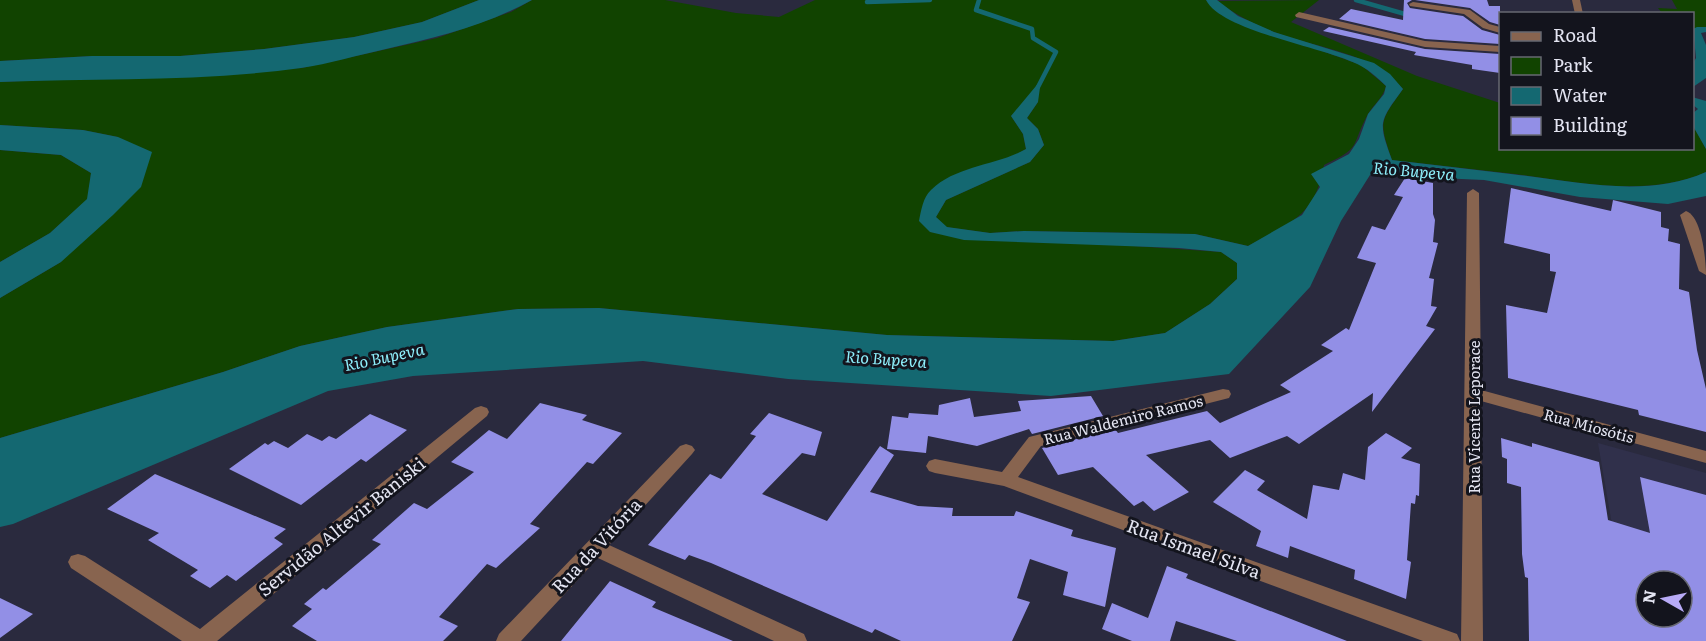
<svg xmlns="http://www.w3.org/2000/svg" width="1706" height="641" font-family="Literata,serif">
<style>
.built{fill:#30304b;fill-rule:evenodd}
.green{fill:#114300}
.water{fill:#146871}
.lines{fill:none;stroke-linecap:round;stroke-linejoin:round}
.stream{stroke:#146871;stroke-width:4.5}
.building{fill:#928fe6;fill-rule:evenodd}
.minor{fill:#88644f;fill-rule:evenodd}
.labels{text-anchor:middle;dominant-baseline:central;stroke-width:6;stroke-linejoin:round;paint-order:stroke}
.street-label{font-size:15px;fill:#e4e5f2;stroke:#13141d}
.water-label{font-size:16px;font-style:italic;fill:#8eeffb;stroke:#13141d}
.near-street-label{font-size:18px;fill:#e4e5f2;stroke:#13141d}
</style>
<rect width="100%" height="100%" fill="#2a2a3e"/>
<path class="built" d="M1598,443L1706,473V641H1632ZM1646,581H1682V617H1646Z"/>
<g class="green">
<polygon points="0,0 479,0 422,22 354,37 264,49 180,56 92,56 0,61"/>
<path d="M532,0H665L736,13L779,17L815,0H1206L1222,15L1361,65L1386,86C1383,98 1374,104 1368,114C1350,147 1363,147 1324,165C1315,217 1290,223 1248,246L1195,234L1024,231L990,233L946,227L936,217L946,200L1030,162L1044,145L1038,129L1027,118L1038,102L1030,97L1011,116L1023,134L1026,149L1012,157L951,177L930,232L1221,252L1237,263V279L1210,304L1165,333L1113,341L887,335L599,308L518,309L387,327L300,346L223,372L0,438V298L61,262L118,137L83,130L0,125V82L302,68L437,38L511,12Z"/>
<path d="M1319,0L1291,22L1417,76L1500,103V148H1692L1693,126L1706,149V172C1648,198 1577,182 1515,174C1474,169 1433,165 1392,160C1379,121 1379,123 1403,89C1371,51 1318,49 1274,32C1253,24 1235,14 1217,1Z"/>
<polygon points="1672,0 1706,0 1706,27 1693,29 1692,14 1662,13 1658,8 1677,9"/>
<polygon points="0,150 61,155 91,173 88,199 50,233 0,262"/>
</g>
<g class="water">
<path d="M479,0H532C487,25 436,38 386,49C358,55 329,64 301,68C201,82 101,78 0,82V61L92,56H180L264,49L354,37L422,22Z"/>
<path d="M1206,0H1217L1238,16L1274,32L1374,63L1390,74L1403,89C1379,122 1378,122 1392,160C1432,165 1471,169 1511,174C1573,181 1646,199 1706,172V166V196L1668,204L1580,197L1484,180L1370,175L1341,221L1310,287L1229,374L1051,396L788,379L643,361L413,376L328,391L13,524L0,527V438L223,372L300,346L387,327L518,309L599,308L887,335L1113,341L1165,333L1210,304L1237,279V263L1221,252L1179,248L964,240L930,232L919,221C921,211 923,197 931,190C957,165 996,166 1026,149L1023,134L1011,116L1041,80L1038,102L1027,118L1038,129L1044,145L1030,162L946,200L936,217L947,227L990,233L1024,231L1195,234L1248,246L1302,215L1320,187L1311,174L1349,154L1359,139L1368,114L1384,94L1386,86C1378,78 1370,71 1361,66C1327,47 1222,32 1206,0Z"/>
<polygon points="1697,27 1706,27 1706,32 1701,33 1706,45 1706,78 1693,87 1693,63 1696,58 1693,29"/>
<polygon points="1692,97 1706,101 1706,149 1693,126 1693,113 1698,109 1693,105"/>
<polygon points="0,125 83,130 118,137 152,152 141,187 113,215 61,262 0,298 0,262 50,233 87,199 91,173 61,155 0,150"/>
</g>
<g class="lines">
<g class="stream">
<polyline points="979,0 976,10 1032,29 1033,38 1056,52 1038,87"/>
<polyline points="1356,0 1412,16"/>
<polyline points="867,2 930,0"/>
</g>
</g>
<g class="building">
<polygon points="1404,0 1412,0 1407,3 1410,8 1463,16 1482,30 1500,35 1500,44 1425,39 1339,19 1351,9 1403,20"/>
<polygon points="1415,0 1487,0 1489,6 1500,6 1500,25 1490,22 1470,8"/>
<polygon points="1329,27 1425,49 1500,54 1500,73 1472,69 1472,65 1414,55 1416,52 1323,31"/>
<polygon points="1405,178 1433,183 1433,214 1435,220 1433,242 1438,243 1429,278 1434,279 1431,306 1437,307 1426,326 1435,329 1372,412 1373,393 1299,444 1287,436 1230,458 1210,440 1146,455 1189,492 1154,511 1143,501 1134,506 1093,467 1058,475 1042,448 1115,429 1118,433 1207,411 1220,423 1291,392 1280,385 1333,351 1321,345 1346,328 1349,330 1376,263 1357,258 1372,226 1385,230 1403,197 1394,195"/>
<polygon points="1511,188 1611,211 1613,200 1661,212 1661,227 1669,229 1668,241 1680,244 1679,289 1689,292 1697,350 1706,389 1706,432 1639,415 1638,410 1508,378 1506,305 1547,313 1556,272 1550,271 1550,254 1504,243"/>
<polygon points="1091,396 1103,416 1032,434 1029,429 977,446 928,436 926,453 887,449 892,416 908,418 909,413 938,415 939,405 970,398 974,417 1021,411 1018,401"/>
<polygon points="540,403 587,415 582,420 622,433 593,464 587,462 530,524 540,528 496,568 487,564 439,617 458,626 443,641 317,641 292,626 312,609 304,604 323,588 326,590 381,544 372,540 414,503 427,509 474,472 451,462 489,430 507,439"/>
<polygon points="769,413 822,432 815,456 802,453 762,494 827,521 880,446 894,455 870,492 918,506 953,508 952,516 1014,516 1016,511 1073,530 1071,536 1116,548 1105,607 1063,595 1068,572 1030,559 1017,598 1030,602 1012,641 901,641 875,629 872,633 711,563 689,555 685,560 648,545 710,474 721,479 756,436 750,434"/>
<polygon points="370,414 407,430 366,462 361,459 301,505 229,469 265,443 268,445 274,441 288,448 307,434 322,441 329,436 336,439"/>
<polygon points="1386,433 1412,448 1401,458 1420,464 1419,496 1416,495 1415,504 1411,503 1407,560 1411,562 1406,599 1354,579 1355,570 1290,546 1288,558 1256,546 1261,531 1213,502 1245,470 1265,481 1257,490 1307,519 1313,485 1339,490 1343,473 1365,480 1368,447"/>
<path d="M1501,438L1532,447V443L1599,462L1608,520L1650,533L1640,477L1706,495V641H1529L1528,578L1525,577L1522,554L1521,487L1507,483V459L1502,457ZM1646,581H1682V617H1646Z"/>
<polygon points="155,474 286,529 274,538 283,544 236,581 227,575 210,588 190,576 198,570 148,540 159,533 107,509"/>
<polygon points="1167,566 1188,574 1186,578 1347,641 1237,641 1176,621 1170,641 1132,641 1102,629 1112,603 1148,618"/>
<polygon points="610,581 656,602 652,607 733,641 561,641"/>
<polygon points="0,598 33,614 0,638"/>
</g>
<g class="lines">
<g class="minor">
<polygon points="1572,0 1580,0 1583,14 1575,14"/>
<polygon points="1413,2 1470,10 1489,24 1500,27 1500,33 1483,28 1464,14 1410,6 1409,4"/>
<polygon points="1299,12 1425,41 1500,46 1500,52 1425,47 1296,17 1295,15"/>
<polygon points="1473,189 1479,193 1481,390 1706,451 1706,463 1481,401 1483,641 1461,641 1467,193"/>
<path d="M1686,211C1702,216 1706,261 1706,275L1699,271L1680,215Z"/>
<polygon points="1223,389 1229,390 1231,394 1229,398 1041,446 1018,477 1457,634 1460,641 1423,641 1004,486 935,473 929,471 926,466 929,461 935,459 1002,472 1029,437"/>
<polygon points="481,406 487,408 489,412 487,416 217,641 182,641 71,568 68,562 71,556 78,554 85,556 200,629 475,408"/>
<polygon points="686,444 692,446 695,450 692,454 609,545 804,634 807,641 774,641 598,558 521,641 496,641 499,634 680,446"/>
</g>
</g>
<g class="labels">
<g class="street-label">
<text transform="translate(1473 417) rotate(-90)">Rua Vicente Leporace</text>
<text transform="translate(1123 419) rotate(-14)">Rua Waldemiro Ramos</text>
<text transform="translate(1589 425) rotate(15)">Rua Miosótis</text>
</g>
<g class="water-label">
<text transform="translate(1414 170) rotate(5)">Rio Bupeva</text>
<text transform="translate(384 356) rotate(-12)">Rio Bupeva</text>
<text transform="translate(886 358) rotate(4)">Rio Bupeva</text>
</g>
<g class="near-street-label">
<text transform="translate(341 526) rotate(-39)">Servidão Altevir Baniski</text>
<text transform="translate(596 545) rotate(-47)">Rua da Vitória</text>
<text transform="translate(1194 548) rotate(20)">Rua Ismael Silva</text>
</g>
</g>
<rect x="1499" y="12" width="195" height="138" fill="#13141d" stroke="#676872" stroke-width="1.5"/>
<rect x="1511" y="32" width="30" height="9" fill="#88644f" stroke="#676872" stroke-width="1.5"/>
<text x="1553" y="42" font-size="18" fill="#e4e5f2">Road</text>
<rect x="1511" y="57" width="30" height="18" fill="#114300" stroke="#676872" stroke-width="1.5"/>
<text x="1553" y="72" font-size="18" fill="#e4e5f2">Park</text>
<rect x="1511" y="87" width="30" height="18" fill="#146871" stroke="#676872" stroke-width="1.5"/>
<text x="1553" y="102" font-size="18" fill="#e4e5f2">Water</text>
<rect x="1511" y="117" width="30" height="18" fill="#928fe6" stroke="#676872" stroke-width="1.5"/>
<text x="1553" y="132" font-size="18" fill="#e4e5f2">Building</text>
<g transform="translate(1664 599) rotate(279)"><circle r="28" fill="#13141d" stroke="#676872" stroke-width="1.5"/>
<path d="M0-4.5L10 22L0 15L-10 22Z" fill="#b8abf7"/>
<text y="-9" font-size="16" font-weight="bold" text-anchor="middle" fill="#e4e5f2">N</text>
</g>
</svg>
